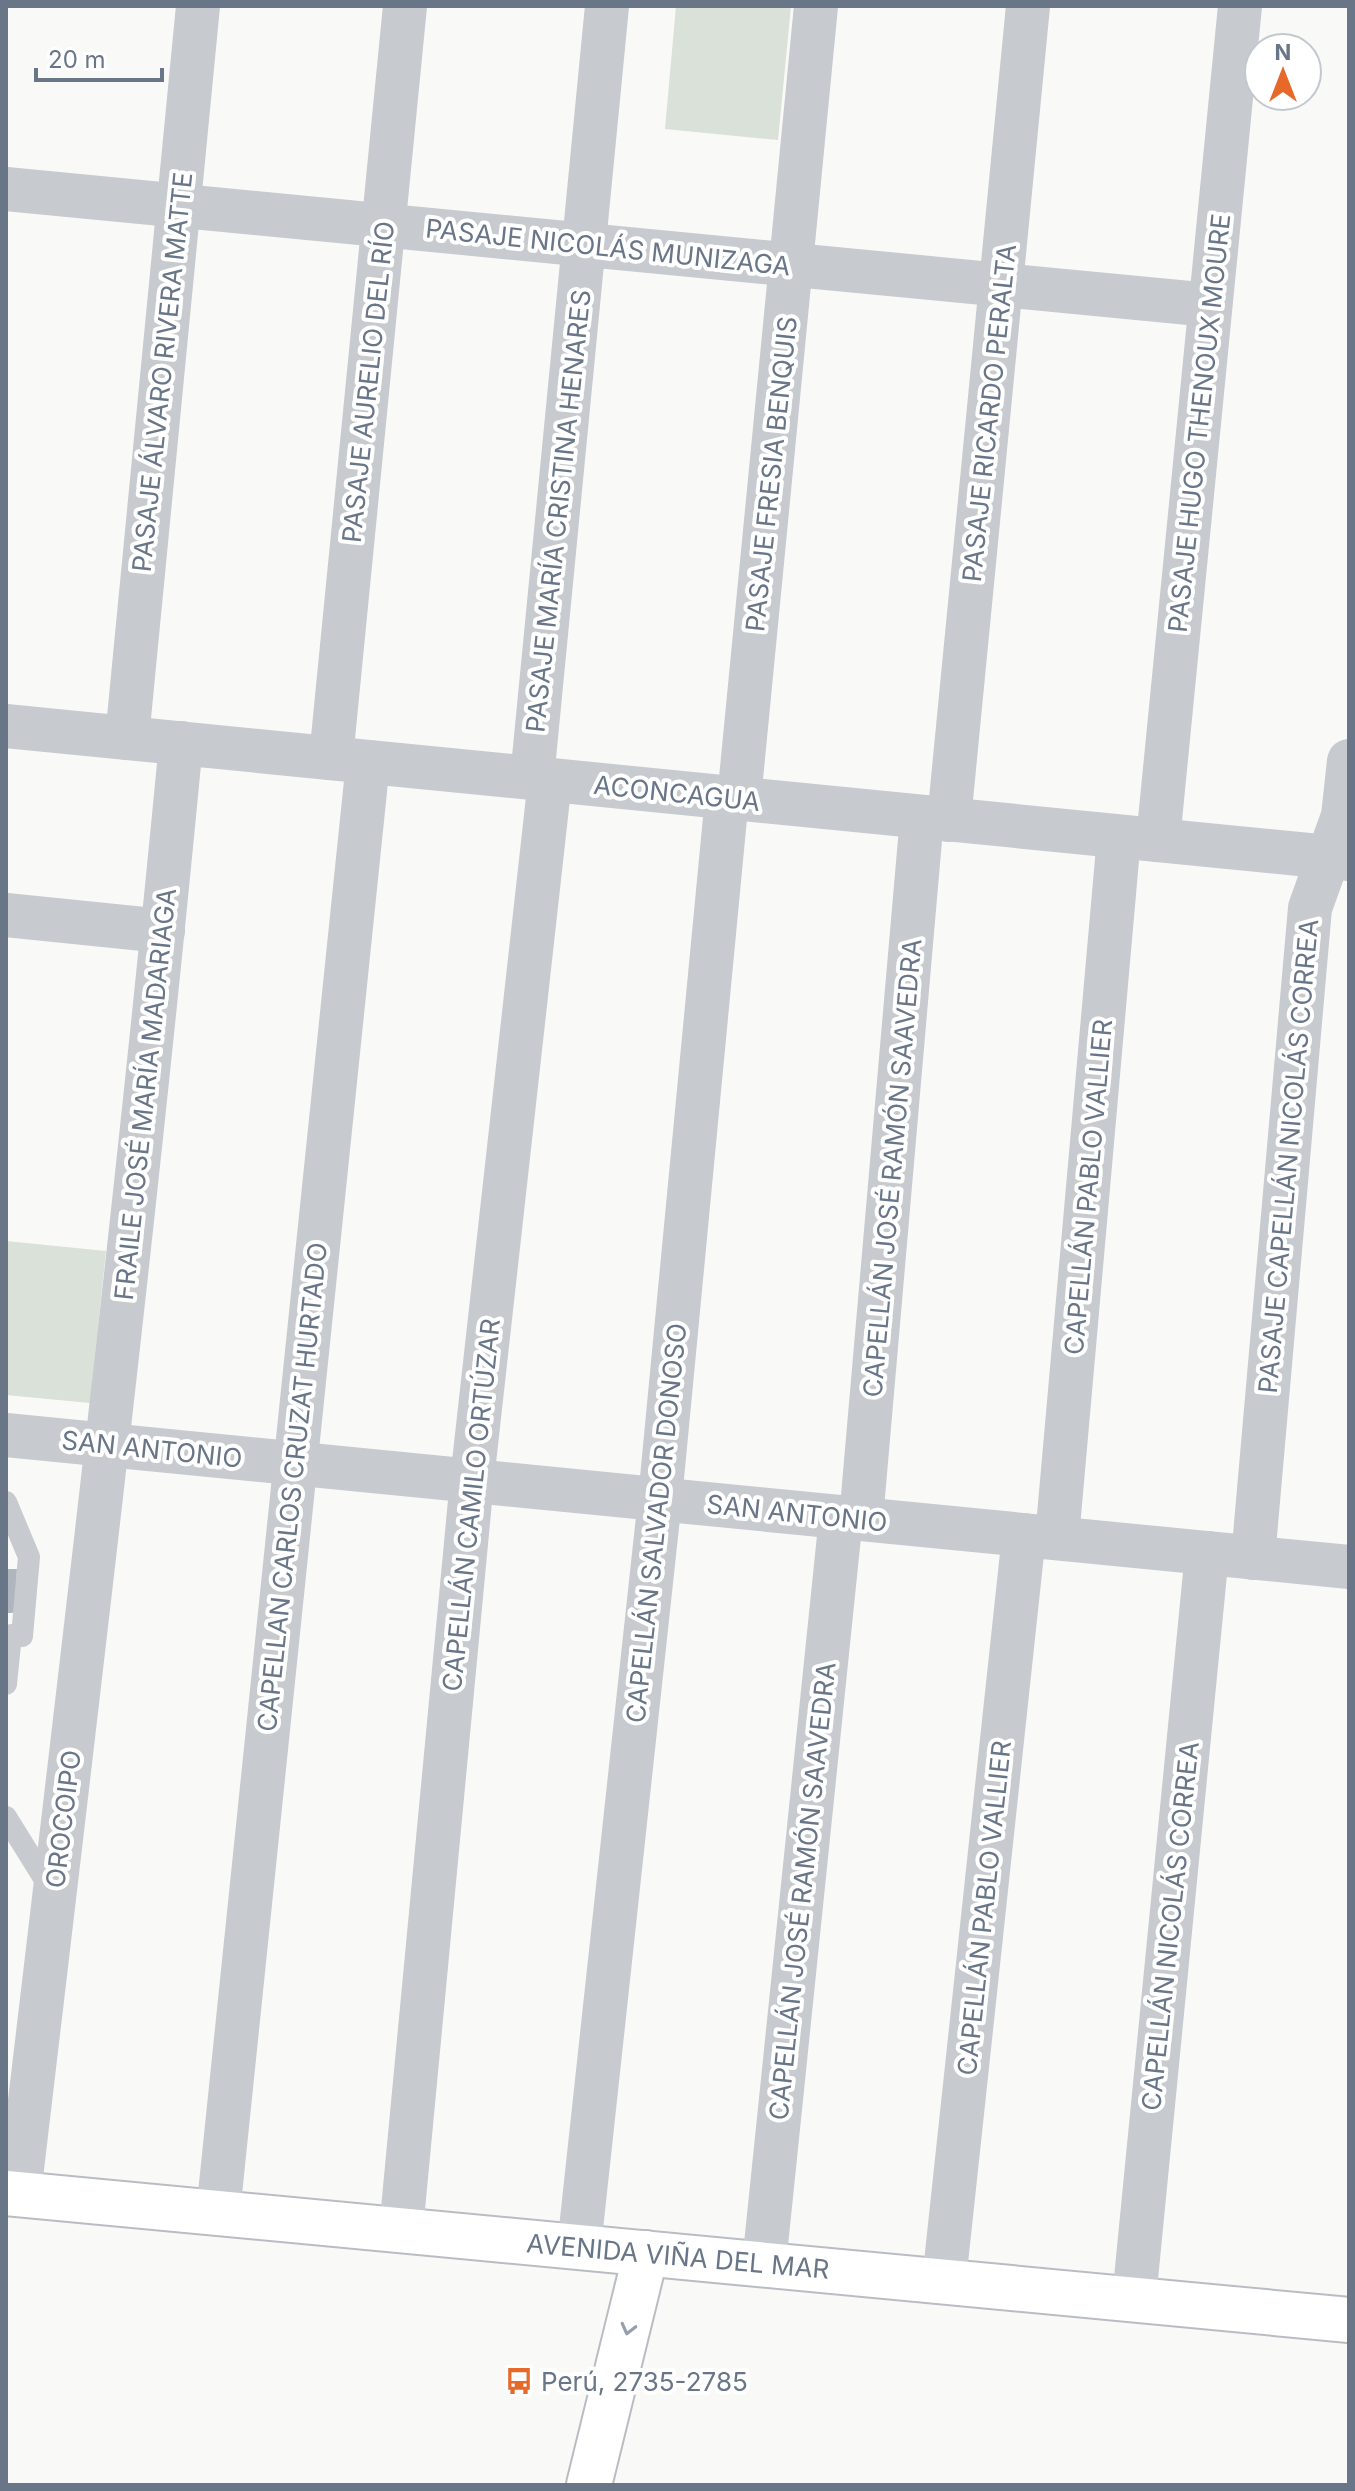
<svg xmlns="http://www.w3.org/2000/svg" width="1355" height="2491" font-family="Inter,sans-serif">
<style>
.green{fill:#dae1d8}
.building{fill:#b0b6bd}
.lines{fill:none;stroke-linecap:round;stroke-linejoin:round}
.secondary-casing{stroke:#b9bdc3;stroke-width:48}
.service{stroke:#c7cace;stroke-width:22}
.minor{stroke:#c7cace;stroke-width:44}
.secondary{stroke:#fff;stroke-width:44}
.oneway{stroke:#959fac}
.labels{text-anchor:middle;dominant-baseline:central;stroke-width:8;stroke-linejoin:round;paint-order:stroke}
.street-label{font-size:26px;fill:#687688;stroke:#fff}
.poi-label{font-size:26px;fill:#687688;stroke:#fff;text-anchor:start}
</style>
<rect width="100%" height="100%" fill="#f9f9f7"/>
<g class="green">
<polygon points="676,6 791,6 778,140 665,129"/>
<polygon points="6,1241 106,1251 90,1403 6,1395"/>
</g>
<polygon class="building" points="6,1569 17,1569 15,1611 12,1613 6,1613"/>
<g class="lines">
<g class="secondary-casing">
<g id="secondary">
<polyline points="6,2193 1349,2320"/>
<polyline points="589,2485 646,2253"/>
</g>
</g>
<g class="service">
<polyline points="6,1502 29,1557 22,1636 11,1635 6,1684"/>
<polyline points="6,1817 52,1891"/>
</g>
<g class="minor">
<polyline points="6,189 1210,305"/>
<polyline points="6,726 1349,859"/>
<polyline points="127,738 198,6"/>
<polyline points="331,758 405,6"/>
<polyline points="532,778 607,6"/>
<polyline points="739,799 816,6"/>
<polyline points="949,820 1028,6"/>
<polyline points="1158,840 1240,6"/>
<polyline points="6,915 163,931"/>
<polyline points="6,1435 1349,1567"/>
<polyline points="861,1519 922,817"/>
<polyline points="1057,1538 1119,837"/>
<polyline points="1253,1558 1310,908 1343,816 1349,761"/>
<path d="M19,2194C76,1711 135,1228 181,743"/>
<polyline points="218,2213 368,762"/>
<polyline points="401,2230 472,1480 550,780"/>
<polyline points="579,2247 660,1499 727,797"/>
<polyline points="764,2264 841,1517"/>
<polyline points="944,2281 1024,1535"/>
<polyline points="1134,2299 1207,1553"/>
</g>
<use href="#secondary" class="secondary"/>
</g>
<defs><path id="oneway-chevron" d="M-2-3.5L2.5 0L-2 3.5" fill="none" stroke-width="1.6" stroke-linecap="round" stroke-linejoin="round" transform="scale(2)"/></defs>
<use class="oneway" href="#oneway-chevron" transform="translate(628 2329) rotate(104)"/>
<defs>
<g id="bus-bare" transform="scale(2.16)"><path d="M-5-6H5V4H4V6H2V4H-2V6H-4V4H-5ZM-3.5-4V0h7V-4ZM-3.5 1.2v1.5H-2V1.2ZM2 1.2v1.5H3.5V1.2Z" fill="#e6692a" stroke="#fff" stroke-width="2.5" paint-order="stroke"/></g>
</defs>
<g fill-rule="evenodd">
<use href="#bus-bare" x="519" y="2381"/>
</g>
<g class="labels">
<g class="street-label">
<text transform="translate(608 247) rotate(6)">PASAJE NICOLÁS MUNIZAGA</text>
<text transform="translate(162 372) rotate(-84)">PASAJE ÁLVARO RIVERA MATTE</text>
<text transform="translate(368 382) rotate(-84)">PASAJE AURELIO DEL RÍO</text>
<text transform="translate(989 413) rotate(-84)">PASAJE RICARDO PERALTA</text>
<text transform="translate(1199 423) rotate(-84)">PASAJE HUGO THENOUX MOURE</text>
<text transform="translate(771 474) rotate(-84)">PASAJE FRESIA BENQUIS</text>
<text transform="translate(558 511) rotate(-84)">PASAJE MARÍA CRISTINA HENARES</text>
<text transform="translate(677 793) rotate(6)">ACONCAGUA</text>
<text transform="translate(145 1094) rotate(-84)">FRAILE JOSÉ MARÍA MADARIAGA</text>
<text transform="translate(1288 1156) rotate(-85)">PASAJE CAPELLÁN NICOLÁS CORREA</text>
<text transform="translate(892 1168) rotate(-85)">CAPELLÁN JOSÉ RAMÓN SAAVEDRA</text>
<text transform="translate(1088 1187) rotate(-85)">CAPELLÁN PABLO VALLIER</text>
<text transform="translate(152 1449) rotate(6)">SAN ANTONIO</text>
<text transform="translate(292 1487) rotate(-84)">CAPELLAN CARLOS CRUZAT HURTADO</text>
<text transform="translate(471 1505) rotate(-84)">CAPELLÁN CAMILO ORTÚZAR</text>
<text transform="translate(797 1513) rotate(6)">SAN ANTONIO</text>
<text transform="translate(656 1523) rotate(-84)">CAPELLÁN SALVADOR DONOSO</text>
<text transform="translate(63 1819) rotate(-83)">OROCOIPO</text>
<text transform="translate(802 1891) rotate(-84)">CAPELLÁN JOSÉ RAMÓN SAAVEDRA</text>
<text transform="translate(984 1908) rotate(-84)">CAPELLÁN PABLO VALLIER</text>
<text transform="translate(1170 1926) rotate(-84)">CAPELLÁN NICOLÁS CORREA</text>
<text transform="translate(678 2256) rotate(5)">AVENIDA VIÑA DEL MAR</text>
</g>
<g class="poi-label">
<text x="541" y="2381">Perú, 2735-2785</text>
</g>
</g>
<rect width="1355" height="2491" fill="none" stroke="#687688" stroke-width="16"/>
<g transform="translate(1283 72)"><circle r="38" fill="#ffffff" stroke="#c3c8cf" stroke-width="2"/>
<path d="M0-6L14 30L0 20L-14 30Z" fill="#e6692a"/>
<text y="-12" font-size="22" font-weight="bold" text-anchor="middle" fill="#687688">N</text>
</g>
<path d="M36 68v12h126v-12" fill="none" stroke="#687688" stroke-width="4"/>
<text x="48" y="68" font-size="24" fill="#687688" stroke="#ffffff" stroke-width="6" paint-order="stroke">20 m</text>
</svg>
